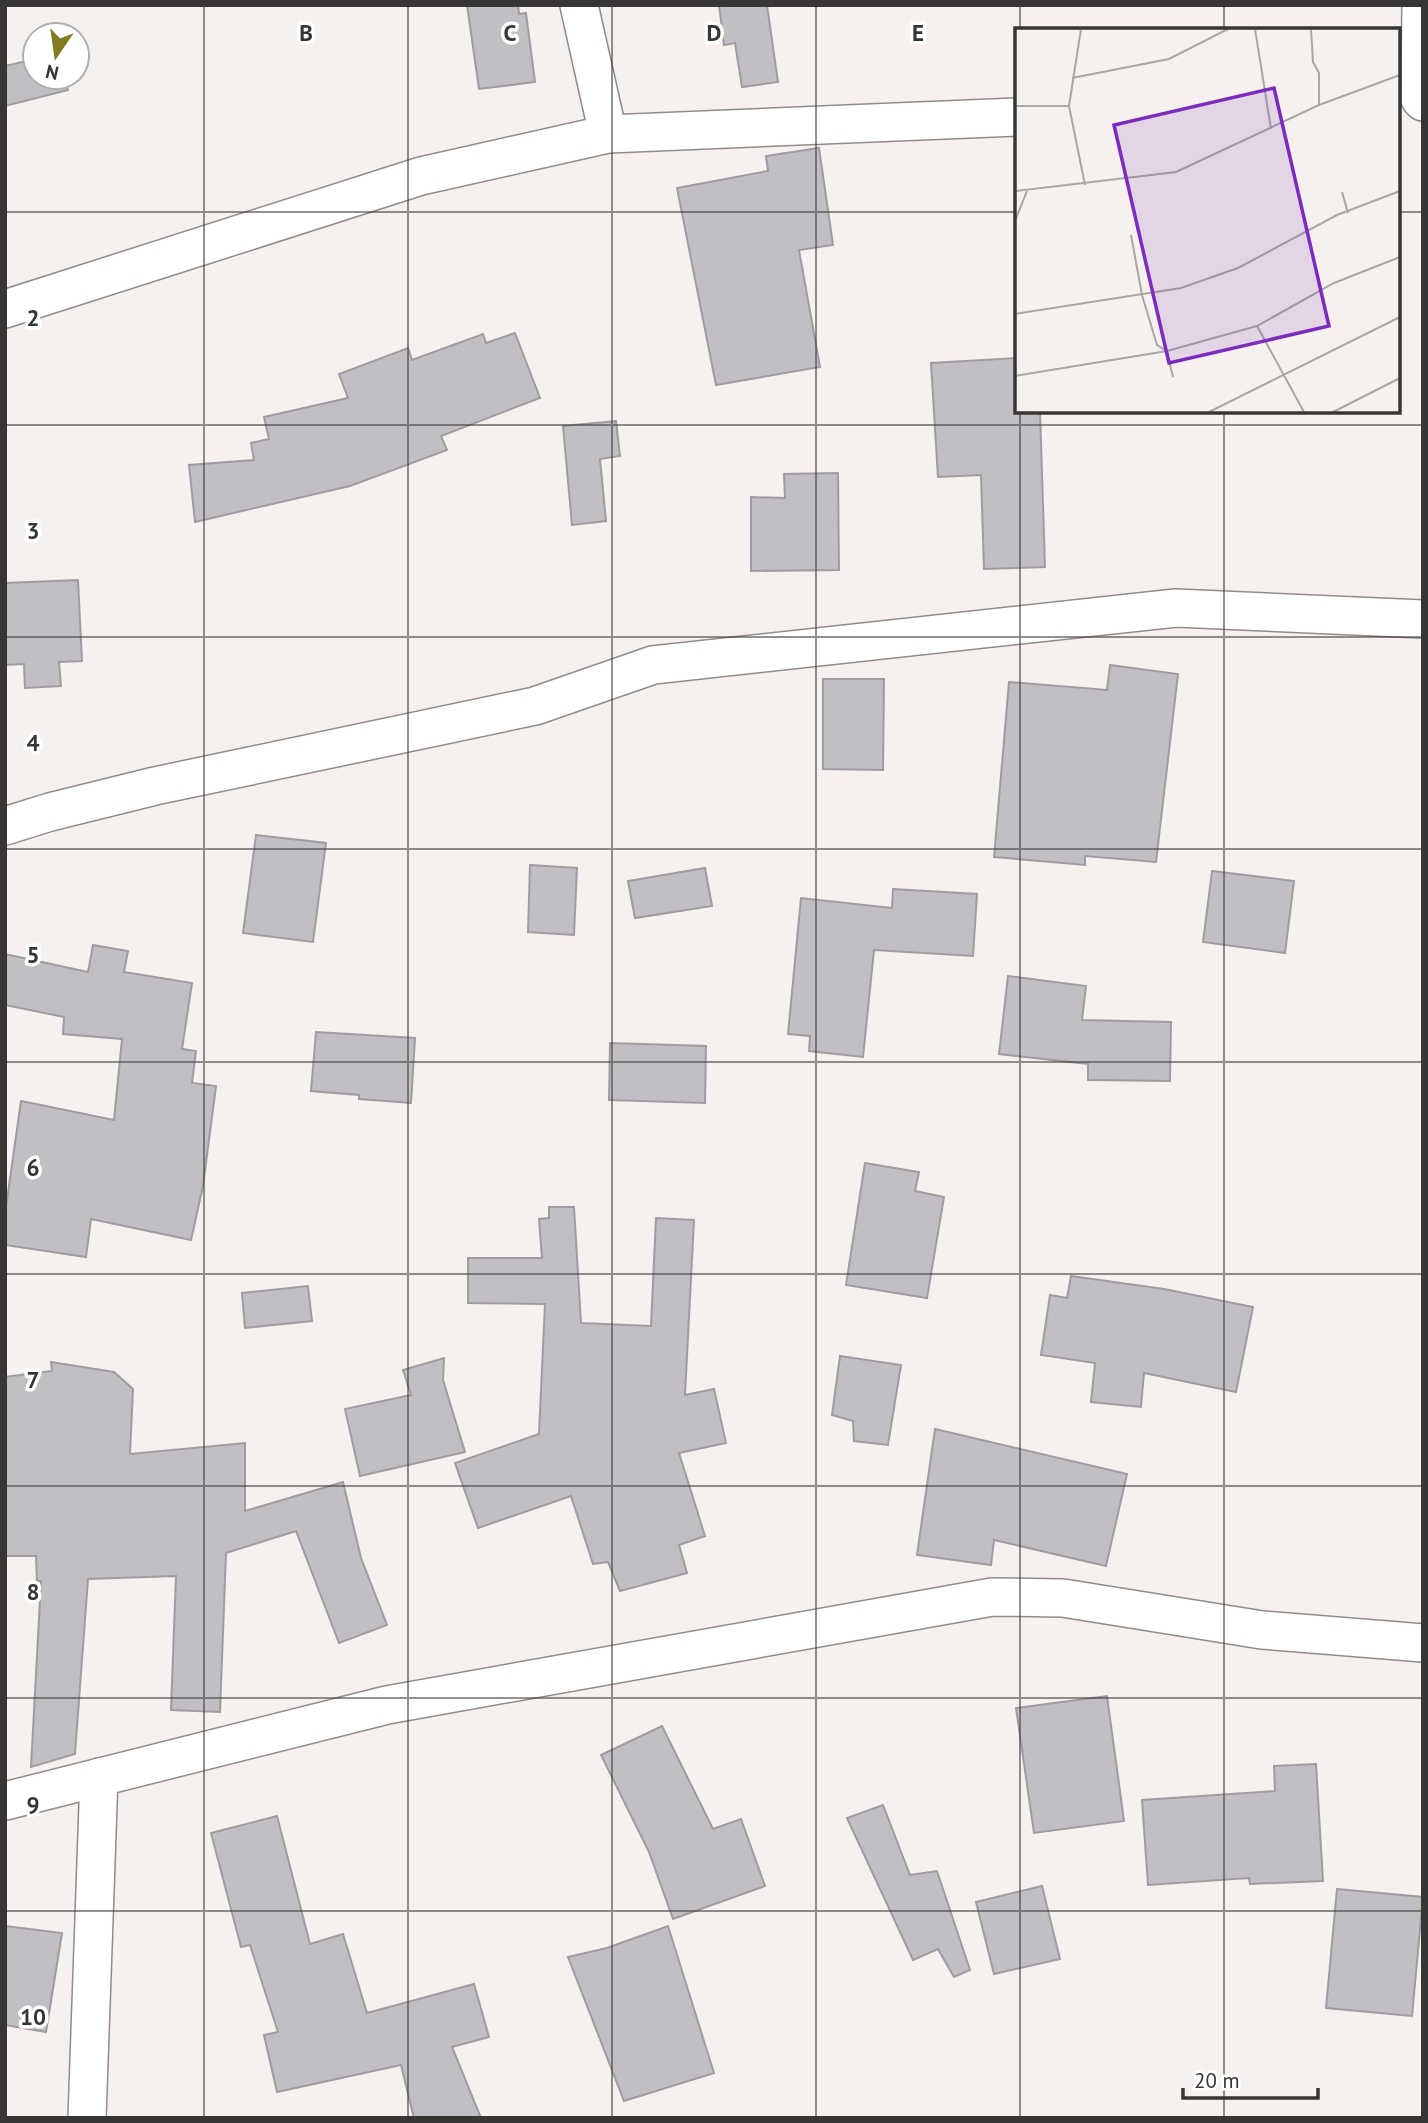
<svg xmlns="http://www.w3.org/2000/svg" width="1428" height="2123" font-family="'PT Sans',sans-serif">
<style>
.building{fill:#c1bfc3;stroke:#9f9ca1;stroke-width:2}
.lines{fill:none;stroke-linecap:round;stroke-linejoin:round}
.minor-casing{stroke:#918c89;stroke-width:40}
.minor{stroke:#fff;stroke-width:37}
.grid{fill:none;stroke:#383634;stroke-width:2;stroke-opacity:0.55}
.inset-road{fill:none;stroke:#aaa6a4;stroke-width:2}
.view{fill:#7b2cbf;fill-opacity:0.15;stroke:#7b2cbf;stroke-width:3.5}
.inset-edge{fill:none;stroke:#383634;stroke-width:3.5}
.grid-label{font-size:23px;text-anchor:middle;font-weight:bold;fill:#383634;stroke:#fff;stroke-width:7;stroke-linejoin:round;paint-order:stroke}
</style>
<rect width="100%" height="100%" fill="#f6f1ee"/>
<g class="building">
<polygon points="467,5 518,5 519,14 526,13 535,82 479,89"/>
<polygon points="719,5 767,5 778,82 742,87 735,43 724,45"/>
<polygon points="35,59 35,77 65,77 68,90 5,106 5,66"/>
<polygon points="819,148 833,245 799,250 820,367 716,385 677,188 768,171 766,156"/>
<polygon points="515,333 540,398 441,436 447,450 350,486 195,522 189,465 254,460 251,443 269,439 264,417 348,398 339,374 408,348 412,360 483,334 486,343"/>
<polygon points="1017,358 1017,411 1040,411 1045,567 984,569 981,475 938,477 931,363"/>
<polygon points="616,421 620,456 600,459 606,521 572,525 563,426"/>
<polygon points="838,473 839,570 751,571 751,497 785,498 784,474"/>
<polygon points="78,580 82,661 59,662 61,686 25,688 24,664 5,665 5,583"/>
<polygon points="1110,665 1178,674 1156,862 1085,856 1085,865 994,857 1009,682 1107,690"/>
<polygon points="823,679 884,679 883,770 823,769"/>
<polygon points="256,835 326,843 313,942 243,933"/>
<polygon points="530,865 577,868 574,935 528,932"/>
<polygon points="705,868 712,906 635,918 628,881"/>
<polygon points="1212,871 1294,881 1285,953 1203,942"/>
<polygon points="893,889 977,894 973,956 874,950 863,1057 809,1051 810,1036 788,1034 801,898 892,908"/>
<polygon points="93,945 128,951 124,972 192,983 182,1049 196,1051 192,1083 216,1086 203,1186 191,1240 91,1219 86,1257 5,1245 5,1214 21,1101 114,1120 122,1039 63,1034 64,1017 5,1005 5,954 88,972"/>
<polygon points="1008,976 1086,986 1082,1020 1171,1022 1170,1081 1088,1080 1088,1064 999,1054"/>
<polygon points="316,1032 415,1038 411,1103 359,1099 359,1095 311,1091"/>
<polygon points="610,1043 706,1046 705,1103 609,1100"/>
<polygon points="865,1163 919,1172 915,1191 944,1197 927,1298 846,1285"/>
<polygon points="549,1207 574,1207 581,1323 651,1326 656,1218 694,1220 685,1395 714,1389 726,1443 679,1453 705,1536 679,1545 687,1573 620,1591 608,1562 593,1564 571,1496 478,1528 455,1463 539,1434 545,1304 468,1303 468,1258 542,1258 539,1219 549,1218"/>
<polygon points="1071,1276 1164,1289 1253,1307 1236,1392 1144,1373 1141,1407 1091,1402 1095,1363 1041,1355 1050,1295 1067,1298"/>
<polygon points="308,1286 312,1321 245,1328 242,1293"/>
<polygon points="840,1356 901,1365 888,1445 854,1441 853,1421 832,1415"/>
<polygon points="444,1358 443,1380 465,1452 360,1476 345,1409 411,1395 403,1370"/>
<polygon points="51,1362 114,1372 133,1389 130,1454 245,1443 245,1511 343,1482 361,1558 387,1625 339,1643 296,1531 226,1553 220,1712 171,1710 176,1576 88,1579 75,1754 31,1767 41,1581 37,1581 36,1556 5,1556 5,1377 52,1371"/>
<polygon points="935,1429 1127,1474 1106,1566 994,1540 991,1565 917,1555"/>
<polygon points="1107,1696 1124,1821 1034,1833 1016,1708"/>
<polygon points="662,1726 713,1829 741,1819 765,1886 673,1919 649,1852 601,1755"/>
<polygon points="1316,1764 1323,1881 1250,1884 1249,1878 1148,1885 1142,1800 1275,1791 1274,1766"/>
<polygon points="883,1805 910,1875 937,1871 970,1970 954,1977 938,1949 913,1960 847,1818"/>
<polygon points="277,1816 310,1944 343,1934 367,2013 474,1984 489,2037 452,2047 481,2118 414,2118 401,2065 277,2092 264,2035 278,2032 250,1945 241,1947 211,1833"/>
<polygon points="1042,1886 1060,1959 994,1974 976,1902"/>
<polygon points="1337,1889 1423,1897 1412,2016 1326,2008"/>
<polygon points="5,1926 62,1933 46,2032 5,2025"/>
<polygon points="668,1926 714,2073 624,2101 568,1957 607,1948"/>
</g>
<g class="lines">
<g class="minor-casing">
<g id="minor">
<polyline points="579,5 608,134"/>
<polyline points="1421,5 1420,99 1423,102"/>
<polyline points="5,309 421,176 608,134 1017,117"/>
<polyline points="5,826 50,812 155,786 535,706 653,665 1176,608 1423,619"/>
<polyline points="5,1801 387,1705 992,1597 1063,1598 1262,1630 1423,1643"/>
<polyline points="87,2118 99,1777"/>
</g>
</g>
<use href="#minor" class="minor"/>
</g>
<path class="grid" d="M204,5V2118M408,5V2118M612,5V2118M816,5V2118M1020,5V30M1224,5V30M5,212H1017M1398,212H1423M1020,411V2118M1224,411V2118M5,425H1423M5,637H1423M5,849H1423M5,1062H1423M5,1274H1423M5,1486H1423M5,1698H1423M5,1911H1423"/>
<g transform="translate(1015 28)">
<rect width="385" height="385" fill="#f6f1ee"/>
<path class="inset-road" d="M66,1L54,78L70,157M240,1L256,101M296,1L298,34L304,45V77M57,50L154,31L213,1M0,78H54M0,163L161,144L304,77L385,47M327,164L333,185M0,193L12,163M116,207L127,267L142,317L152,323L158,349M0,286L166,260L223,240L322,187L385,163M242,298L289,384M0,348L152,323L242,298L319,255L385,229M194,384L385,289M318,384L385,350"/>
<path class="view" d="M259,60L314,298L154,335L99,97Z"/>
<rect width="385" height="385" class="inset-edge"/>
</g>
<g class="grid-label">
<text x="306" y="41">B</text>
<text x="510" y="41">C</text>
<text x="714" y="41">D</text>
<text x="918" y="41">E</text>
<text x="33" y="326">2</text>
<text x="33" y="539">3</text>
<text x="33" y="751">4</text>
<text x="33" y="963">5</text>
<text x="33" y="1176">6</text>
<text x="33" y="1388">7</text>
<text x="33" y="1600">8</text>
<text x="33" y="1813">9</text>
<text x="33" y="2025">10</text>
</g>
<rect width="1428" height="2123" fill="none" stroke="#383634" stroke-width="14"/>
<g transform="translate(56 56) rotate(193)"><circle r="33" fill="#ffffff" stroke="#afafae" stroke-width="2"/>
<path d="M0-5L12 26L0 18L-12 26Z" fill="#817b22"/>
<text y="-10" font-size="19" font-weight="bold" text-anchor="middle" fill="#383634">N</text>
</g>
<path d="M1183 2088v10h135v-10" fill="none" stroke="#383634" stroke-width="3.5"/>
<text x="1194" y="2088" font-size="21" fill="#383634" stroke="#ffffff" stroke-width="5" paint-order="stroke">20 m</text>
</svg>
